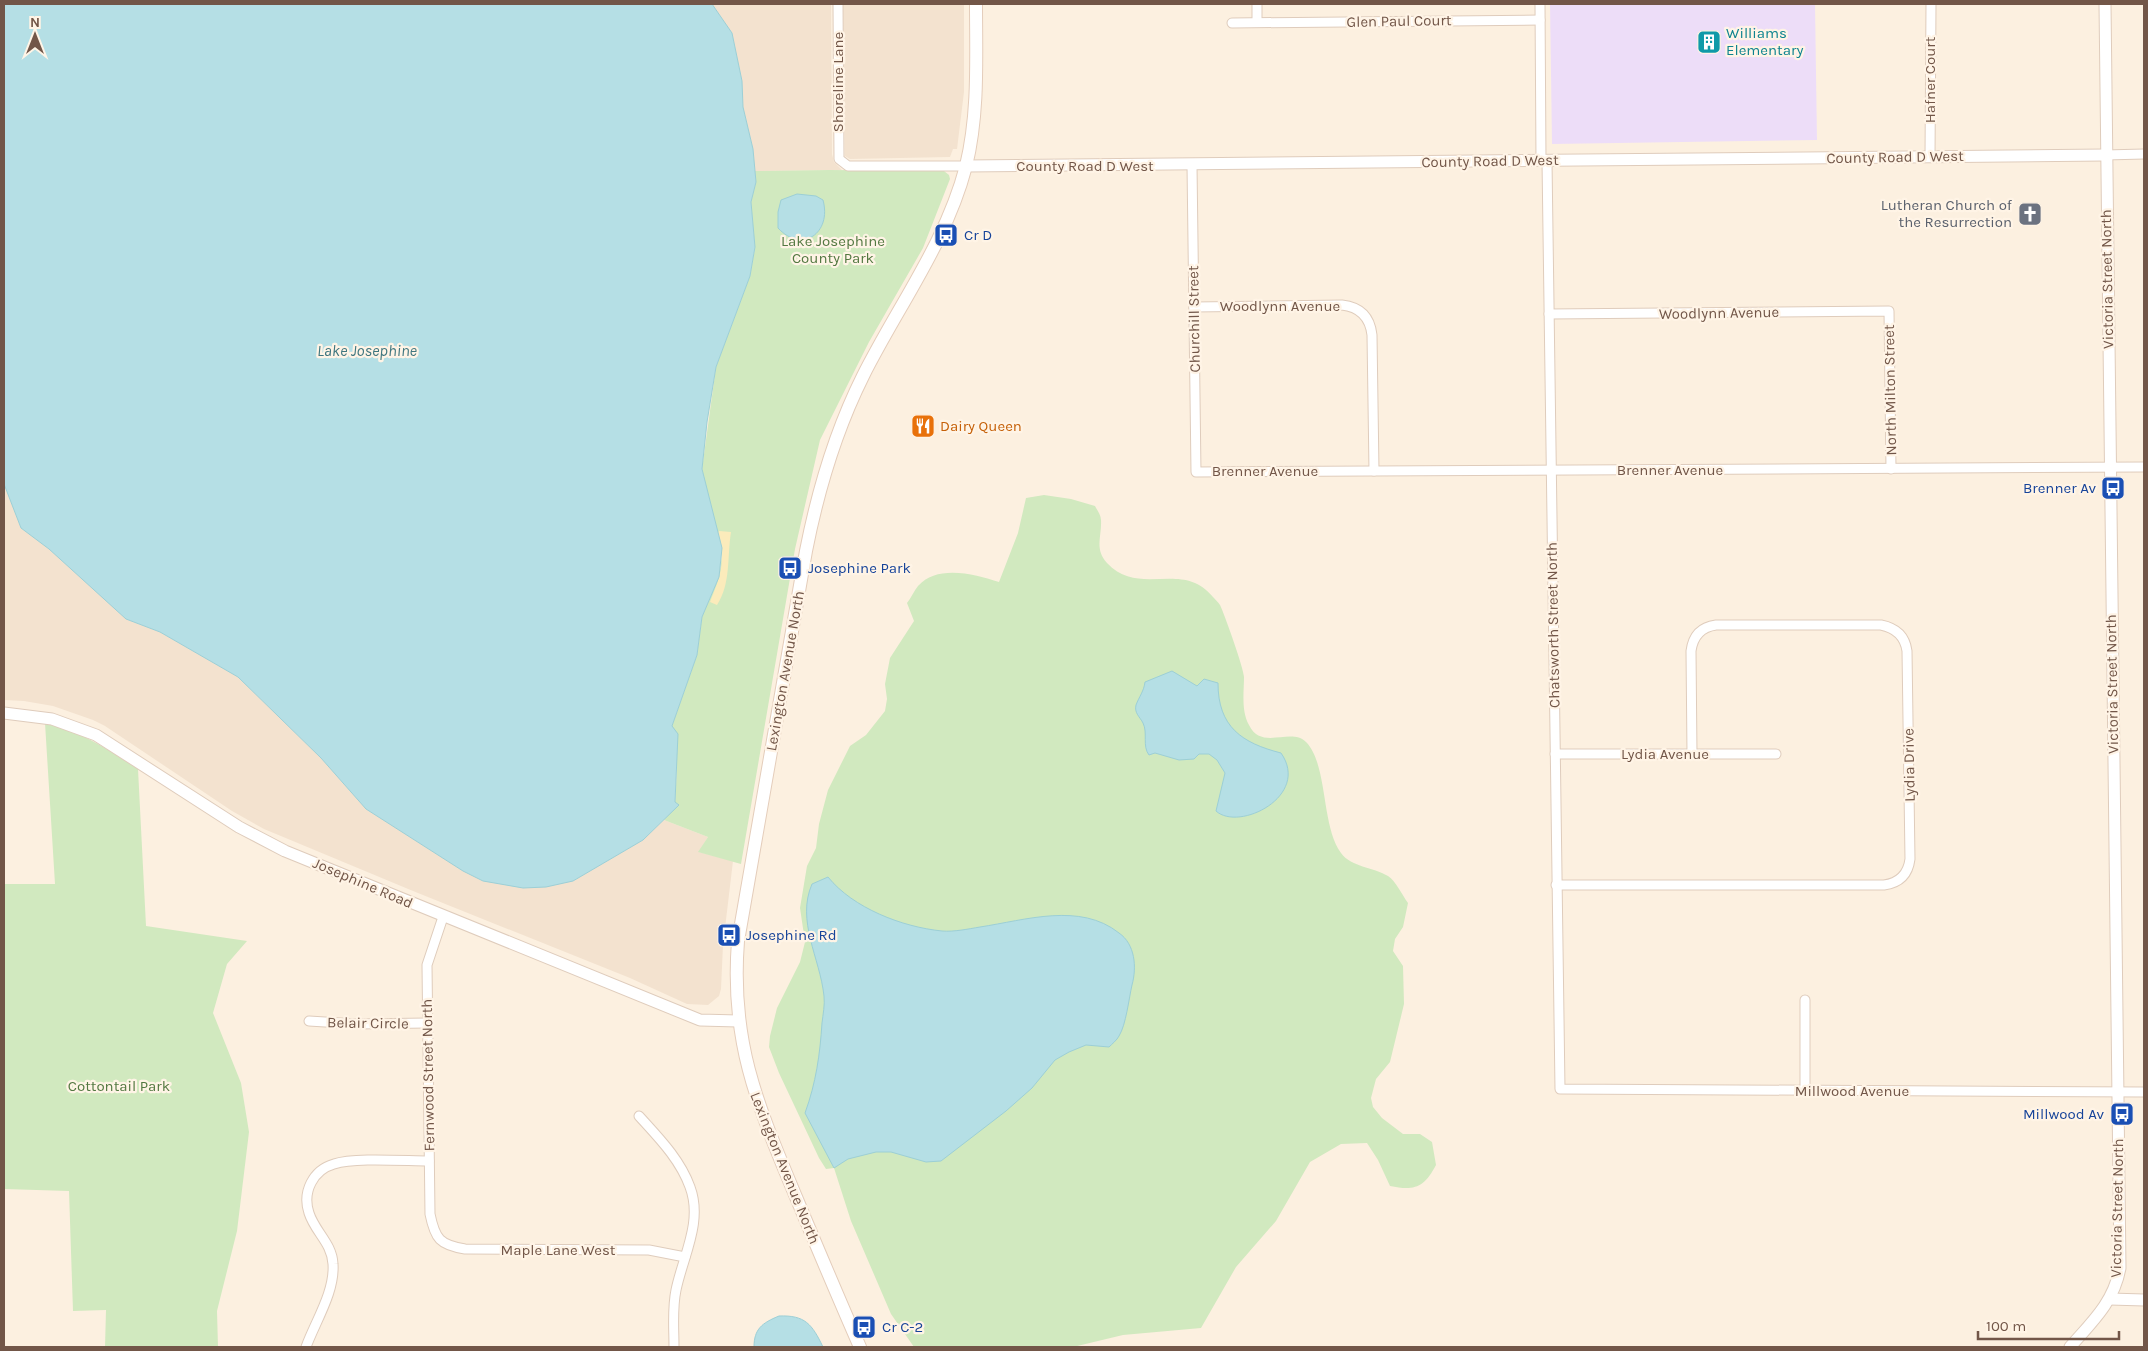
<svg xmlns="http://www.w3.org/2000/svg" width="2148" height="1351" font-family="Karla,sans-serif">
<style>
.residential{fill:#f3e2cf}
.education{fill:#edddf8}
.green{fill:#d1e9bf}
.sand{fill:#fbebbb}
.water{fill:#b5dfe5;stroke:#9ccfd6}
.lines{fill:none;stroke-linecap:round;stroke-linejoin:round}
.minor-casing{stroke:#dfccbc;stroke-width:11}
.tertiary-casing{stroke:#dfccbc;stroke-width:13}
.secondary-casing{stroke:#e4cdbb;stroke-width:14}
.minor{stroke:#fff;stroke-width:9}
.tertiary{stroke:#fff;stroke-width:11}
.secondary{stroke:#fff;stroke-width:12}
.labels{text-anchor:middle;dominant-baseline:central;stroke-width:4.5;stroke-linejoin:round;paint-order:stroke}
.street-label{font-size:15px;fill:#725648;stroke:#fff4e6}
.culture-label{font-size:15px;fill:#0d838f;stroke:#fff4e6;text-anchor:start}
.worship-label{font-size:15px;fill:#5b616d;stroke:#fff4e6;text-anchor:end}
.transit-label{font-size:15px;fill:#164399;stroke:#fff4e6;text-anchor:start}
.park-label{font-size:15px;fill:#537841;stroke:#fff4e6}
.food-label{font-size:15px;fill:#c56008;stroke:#fff4e6;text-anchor:start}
.water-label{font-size:16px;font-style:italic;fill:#3f767f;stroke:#fff4e6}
</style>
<rect width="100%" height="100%" fill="#fcf0e0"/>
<g class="residential">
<polygon points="712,4 831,4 832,154 834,162 842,170 755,171 753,149 743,107 742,81 732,33"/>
<polygon points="843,4 964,4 964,92 957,149 953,149 950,157 850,159 845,156"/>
<polygon points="4,484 21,528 49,549 126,619 160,632 238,677 321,758 366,809 463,871 483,881 573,881 643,840 664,820 708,837 699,852 733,861 723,945 721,989 719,996 708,1005 687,1004 630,978 413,891 264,829 232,811 105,726 93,720 53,706 24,701 4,700"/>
</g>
<polygon class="education" points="1550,4 1815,4 1817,140 1552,144"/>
<g class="green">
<polygon points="829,170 944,171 949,175 950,179 923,248 869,342 820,440 795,549 741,864 698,852 708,837 664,820 673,809 675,802 677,768 672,726 697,655 702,617 719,577 722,556 702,469 716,367 750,276 755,248 751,202 756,182 755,171"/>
<path d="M1044,495L1071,499L1095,506C1097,510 1101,515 1101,520C1102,536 1094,549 1107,563C1140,598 1182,559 1213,597C1215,599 1218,602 1220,605C1224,613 1244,669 1244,677C1244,692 1241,711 1249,725C1261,751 1291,727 1306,742C1328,764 1321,826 1341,853C1351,867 1373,867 1388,876C1396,881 1402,895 1408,903L1403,927L1395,939L1393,951L1403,966L1404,1004L1390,1062L1376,1079L1371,1098L1373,1107L1382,1118L1403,1134H1420L1432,1142L1436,1165C1424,1188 1414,1191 1390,1186L1378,1160L1367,1143L1341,1144L1310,1162L1276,1221L1236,1267L1201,1328L1123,1335L1073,1347H914L891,1314L851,1221L834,1168L826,1169L819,1158L779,1073L769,1047L770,1036L777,1008L800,962L805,942L800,908L807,866L816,848L819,824L828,790L850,746L866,735L885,711L887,699L885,684L890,658L914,621L907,603C911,598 914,591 918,586C937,564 975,574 999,582L1018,533L1026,498Z"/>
<path d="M45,723C81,731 107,749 138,769L146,926L247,941L227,964L213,1013L241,1083L249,1132L237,1231L217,1311L218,1347H105L106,1310L73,1311L69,1191L4,1189V884H55Z"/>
</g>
<path class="sand" d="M719,531L731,532C727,557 731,584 717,605L710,602C720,577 727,561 717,534Z"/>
<g class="water">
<polygon points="4,4 712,4 732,33 742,81 743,107 753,149 756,182 751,202 755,247 750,276 716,367 707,422 702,469 722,548 719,577 702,617 697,655 672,726 678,734 675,802 679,805 643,840 573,881 546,887 523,888 483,881 463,871 366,809 321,758 238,677 160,632 126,619 49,549 21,528 4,484"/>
<path d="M797,194L816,196L823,200C832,233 802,254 778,228V212L781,200Z"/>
<path d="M1172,671L1197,686L1204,679L1218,683C1218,727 1242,743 1281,753C1311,796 1239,832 1216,811L1225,773L1217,760L1209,754H1199L1194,759L1179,760L1155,753L1149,755C1142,746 1148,733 1143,723C1140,717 1134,713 1136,705C1139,697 1144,691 1145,682Z"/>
<path d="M828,877C853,908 902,927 942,931C954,932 968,929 980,927C1026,920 1080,902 1119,933C1135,944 1137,967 1132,985C1129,998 1126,1025 1119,1036C1117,1040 1112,1044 1109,1047L1086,1045L1069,1052L1055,1060L1032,1088L1006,1111L941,1161L926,1162L891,1152H876L848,1159L834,1168L805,1113C816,1083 820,1054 822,1023C823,1014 825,1005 824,996C820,958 796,921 812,884Z"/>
<path d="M779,1316C805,1315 812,1324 823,1347H754C754,1329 762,1323 779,1316Z"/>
</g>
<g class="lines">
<g class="minor-casing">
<g id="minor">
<polyline points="838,4 839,159 848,166 966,166"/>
<polyline points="1257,4 1257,22"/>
<polyline points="1540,4 1541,161"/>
<polyline points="1232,23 1540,20"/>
<polyline points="2105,155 2144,154"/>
<polyline points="1930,157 1931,4"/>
<polyline points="1547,161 1560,1089 2144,1092"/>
<polyline points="1192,165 1196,472 2144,467"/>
<path d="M1194,307L1342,305C1360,307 1370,317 1372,335L1374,471"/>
<polyline points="1549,314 1889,311 1891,469"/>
<polyline points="1555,754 1776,754"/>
<path d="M1556,885H1884C1899,883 1908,875 1910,859L1907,651C1905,636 1896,628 1881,625H1716C1701,627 1693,636 1691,651L1692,754"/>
<path d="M443,917L427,965L430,1214C435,1239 440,1245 465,1249L649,1250L685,1257"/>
<polyline points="1805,1000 1805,1091"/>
<polyline points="309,1021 357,1024 427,1023"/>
<path d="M639,1116C658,1137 680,1159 690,1187C703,1222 683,1256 676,1290C672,1309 674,1328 674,1347"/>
<path d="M306,1347C315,1322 335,1292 333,1264C332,1243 315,1232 309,1213C302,1192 313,1170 334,1164C354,1157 406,1161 429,1161"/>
</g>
</g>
<g class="tertiary-casing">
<g id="tertiary">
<polyline points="966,166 2105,155"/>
<polyline points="4,713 52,719 96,735 239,827 285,851 700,1020 738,1021"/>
<polyline points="2110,1299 2144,1300"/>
<path d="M2070,1347C2092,1322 2114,1302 2120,1268L2105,4"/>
</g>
</g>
<g class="secondary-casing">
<path id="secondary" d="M860,1347C838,1297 817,1247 796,1197C758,1106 730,1043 738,941L806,551C818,490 835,432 863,376C898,306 946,243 966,166C979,113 976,57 976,4"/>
</g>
<use href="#minor" class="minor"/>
<use href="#tertiary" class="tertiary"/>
<use href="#secondary" class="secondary"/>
</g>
<defs>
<g id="building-square" transform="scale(1.25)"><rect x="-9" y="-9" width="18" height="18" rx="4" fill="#0f9aa8" stroke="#fff4e6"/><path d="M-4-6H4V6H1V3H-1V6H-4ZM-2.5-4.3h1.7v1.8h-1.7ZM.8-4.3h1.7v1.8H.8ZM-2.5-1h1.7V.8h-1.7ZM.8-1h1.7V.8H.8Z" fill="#fff"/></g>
<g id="church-square" transform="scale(1.25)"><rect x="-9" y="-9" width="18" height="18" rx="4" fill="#6b7280" stroke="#fff4e6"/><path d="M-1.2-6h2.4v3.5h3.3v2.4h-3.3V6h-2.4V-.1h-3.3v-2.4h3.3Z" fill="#fff"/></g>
<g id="bus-square" transform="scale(1.25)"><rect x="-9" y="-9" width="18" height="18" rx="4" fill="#1a4fb4" stroke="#fff4e6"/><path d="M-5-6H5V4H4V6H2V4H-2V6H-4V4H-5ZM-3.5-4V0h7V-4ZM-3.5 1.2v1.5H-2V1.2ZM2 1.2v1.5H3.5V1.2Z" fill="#fff"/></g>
<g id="restaurant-square" transform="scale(1.25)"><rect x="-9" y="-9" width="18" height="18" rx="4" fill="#e8710a" stroke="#fff4e6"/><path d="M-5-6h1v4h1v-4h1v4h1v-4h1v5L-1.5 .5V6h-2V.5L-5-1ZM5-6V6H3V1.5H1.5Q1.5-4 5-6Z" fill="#fff"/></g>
</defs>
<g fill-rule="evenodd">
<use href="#building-square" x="1709" y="42"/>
<use href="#church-square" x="2030" y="214"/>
<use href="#bus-square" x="946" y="235"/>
<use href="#restaurant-square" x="923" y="426"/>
<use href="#bus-square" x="2113" y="488"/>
<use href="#bus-square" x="790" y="568"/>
<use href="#bus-square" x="729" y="935"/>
<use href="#bus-square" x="2122" y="1114"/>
<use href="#bus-square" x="864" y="1327"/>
</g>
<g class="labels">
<g class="street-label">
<text transform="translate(1399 21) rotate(-1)">Glen Paul Court</text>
<text transform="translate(1930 80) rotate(-90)">Hafner Court</text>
<text transform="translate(838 82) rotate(-90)">Shoreline Lane</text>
<text transform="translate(1895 157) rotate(-1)">County Road D West</text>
<text transform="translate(1490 161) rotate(-1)">County Road D West</text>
<text x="1085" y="166">County Road D West</text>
<text transform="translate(2107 279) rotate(-91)">Victoria Street North</text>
<text x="1280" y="306">Woodlynn Avenue</text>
<text transform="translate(1719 313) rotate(-1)">Woodlynn Avenue</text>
<text transform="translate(1194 319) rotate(-91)">Churchill Street</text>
<text transform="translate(1890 390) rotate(-91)">North Milton Street</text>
<text x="1670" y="470">Brenner Avenue</text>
<text x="1265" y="471">Brenner Avenue</text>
<text transform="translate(1553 625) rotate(-91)">Chatsworth Street North</text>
<text transform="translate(785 671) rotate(-80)">Lexington Avenue North</text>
<text transform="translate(2112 684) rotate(-91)">Victoria Street North</text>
<text x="1665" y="754">Lydia Avenue</text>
<text transform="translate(1909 765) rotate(-91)">Lydia Drive</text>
<text transform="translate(363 883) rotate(23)">Josephine Road</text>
<text transform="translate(368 1023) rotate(1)">Belair Circle</text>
<text transform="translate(428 1075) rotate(-91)">Fernwood Street North</text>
<text x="1852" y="1091">Millwood Avenue</text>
<text transform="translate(785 1168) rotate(68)">Lexington Avenue North</text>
<text transform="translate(2117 1208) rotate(-89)">Victoria Street North</text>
<text x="558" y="1250">Maple Lane West</text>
</g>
<g class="culture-label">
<text x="1726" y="33">Williams<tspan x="1726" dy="17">Elementary</tspan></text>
</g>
<g class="worship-label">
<text x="2012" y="205">Lutheran Church of<tspan x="2012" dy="17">the Resurrection</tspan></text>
</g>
<g class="transit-label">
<text x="964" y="235">Cr D</text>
<text x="2096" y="488" text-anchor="end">Brenner Av</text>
<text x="808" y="568">Josephine Park</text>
<text x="746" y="935">Josephine Rd</text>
<text x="2104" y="1114" text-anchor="end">Millwood Av</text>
<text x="882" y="1327">Cr C-2</text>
</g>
<g class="park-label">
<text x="833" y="241">Lake Josephine<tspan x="833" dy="17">County Park</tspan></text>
<text x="119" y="1086">Cottontail Park</text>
</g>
<g class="food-label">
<text x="940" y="426">Dairy Queen</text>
</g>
<g class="water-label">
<text x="367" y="350">Lake Josephine</text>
</g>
</g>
<rect width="2148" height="1351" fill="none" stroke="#725648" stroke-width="10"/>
<g transform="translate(35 35)" stroke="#fff4e6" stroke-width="4" paint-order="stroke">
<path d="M0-4L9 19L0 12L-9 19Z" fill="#725648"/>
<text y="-8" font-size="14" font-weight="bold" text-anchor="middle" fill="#725648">N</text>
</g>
<path d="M1978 1331v8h141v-8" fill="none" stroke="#725648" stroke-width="2.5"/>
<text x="1986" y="1331" font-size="15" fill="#725648" stroke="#fff4e6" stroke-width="4" paint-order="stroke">100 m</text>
</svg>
